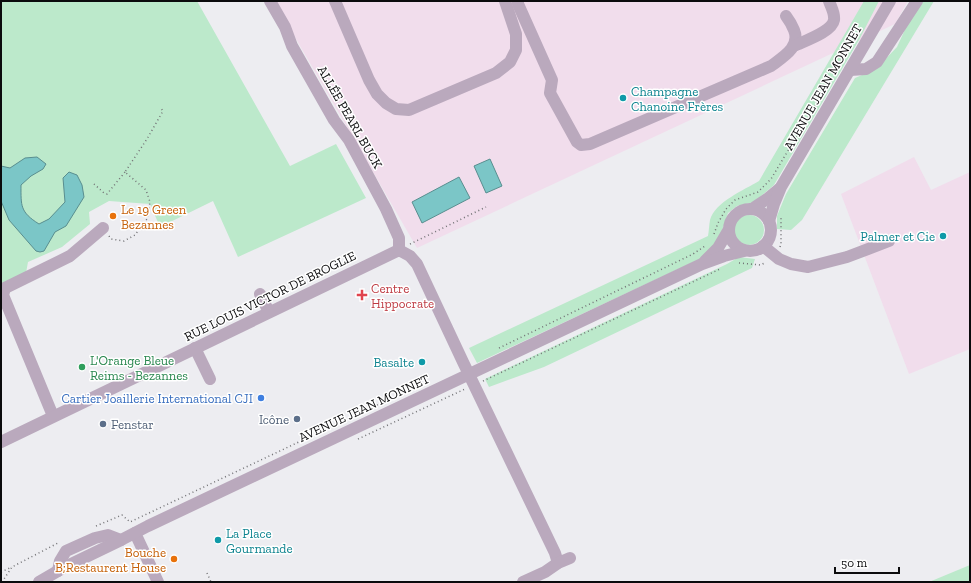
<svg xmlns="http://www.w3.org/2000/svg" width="971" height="583" font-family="'Zilla Slab',serif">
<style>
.industrial{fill:#f1ddec}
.green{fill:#bce9cb}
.water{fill:#7bc6c7;stroke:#598e8f}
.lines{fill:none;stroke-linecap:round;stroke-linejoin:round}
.path{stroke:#727275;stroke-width:1.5;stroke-dasharray:1 3;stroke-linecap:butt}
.minor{stroke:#baa9bd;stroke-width:12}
.culture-dot{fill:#0f9aa8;stroke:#fff;stroke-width:1.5}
.food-dot{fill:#e8710a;stroke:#fff;stroke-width:1.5}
.health-dot{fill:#e0444e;stroke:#fff;stroke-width:1.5}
.leisure-dot{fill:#2e9e5b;stroke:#fff;stroke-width:1.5}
.shop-dot{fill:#3f7fe0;stroke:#fff;stroke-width:1.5}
.service-dot{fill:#5c6f8a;stroke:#fff;stroke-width:1.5}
.labels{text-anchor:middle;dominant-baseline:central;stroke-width:3;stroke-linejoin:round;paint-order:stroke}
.street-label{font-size:13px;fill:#0b0b0d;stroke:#fff}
.culture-label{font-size:13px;fill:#0d838f;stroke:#fff;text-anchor:start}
.food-label{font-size:13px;fill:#c56008;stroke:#fff;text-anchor:start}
.health-label{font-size:13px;fill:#be3a42;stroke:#fff;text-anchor:start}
.leisure-label{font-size:13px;fill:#27864d;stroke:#fff;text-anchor:start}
.shop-label{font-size:13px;fill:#366cbe;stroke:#fff;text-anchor:end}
.service-label{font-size:13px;fill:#4e5e75;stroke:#fff;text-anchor:end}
</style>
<rect width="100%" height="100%" fill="#ededf1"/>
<g class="industrial">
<polygon points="274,1 908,1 895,24 417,248"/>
<polygon points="914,157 931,190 970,172 970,349 909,374 841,194"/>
</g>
<g class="green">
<polygon points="1,1 197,1 290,166 336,144 366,198 238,257 213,201 160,227 150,204 109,201 89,212 90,224 62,247 28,262 26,273 1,288"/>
<path d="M864,1H879L859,40L774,185L754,202L737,206L728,213L720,237L704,257L477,363L469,348L708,236C709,231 709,225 710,220C715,202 744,190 759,181Z"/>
<polygon points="923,1 934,1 802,220 791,230 777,229 777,216 786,194 855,78 876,69 897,47 908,23"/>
<circle cx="749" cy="230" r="15"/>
<polygon points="739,257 755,259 752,268 544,367 489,387 485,379 727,264"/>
<polygon points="970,565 970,582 929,582"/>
</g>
<g class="water">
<path d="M37,157L46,164L43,169L31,176L21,185C21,206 20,212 39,224L49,219L65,202L63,178L69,172L77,175L82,185L84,197L66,226L55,232L44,251L40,252L36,251L9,220L1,201V166L10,168L25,158Z"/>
<polygon points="490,159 502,186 486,193 474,166"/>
<polygon points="459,177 470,198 422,223 412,202"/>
</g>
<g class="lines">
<g class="path">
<polyline points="94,184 104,193 107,194 125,172"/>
<polyline points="714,234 718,223 726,209 735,200 758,192 771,179 831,79"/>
<polyline points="109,236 111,239 124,241 135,235 147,219 150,202 146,190 125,172 147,139 163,111 160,107"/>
<polyline points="410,244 486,207"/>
<polyline points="780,247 781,244 781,218"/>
<polyline points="739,263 761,265 766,262"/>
<polyline points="499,348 693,254 705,246"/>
<polyline points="483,381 720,269"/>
<polyline points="358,439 465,389"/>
<polyline points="96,526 122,515 130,522 379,404"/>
<polyline points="1,572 12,567"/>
<polyline points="207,573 211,582"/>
<polyline points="2,582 12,567 58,543"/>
</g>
<g class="minor">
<polyline points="270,1 285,27 292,46 334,120 349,140 386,209 399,238 399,250"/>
<polyline points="335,1 369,80 377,94 386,103 396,109 409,110 496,73 510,62 516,50 516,34 505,1"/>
<path d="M518,1V4L552,80L550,93L577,142L581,145L590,144L771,66C783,57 801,47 794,30C792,25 789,20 786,16"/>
<path d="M794,46C804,41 832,32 834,20C835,13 831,7 829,1"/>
<polyline points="850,70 866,69 877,62 917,1"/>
<polyline points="752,209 767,199 779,189"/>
<circle cx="750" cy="230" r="21"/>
<polyline points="769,221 774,204 781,187 890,1"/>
<polyline points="763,246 779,259 791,264 808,267 847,257 889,241"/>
<polyline points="705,261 718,248 728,231"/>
<polyline points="260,294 269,312"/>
<polyline points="195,348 210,379"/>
<polyline points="53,416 3,295 5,288 70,256 103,228"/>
<polyline points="1,442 399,250 410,256 417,264 463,362 555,553 558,563"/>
<polyline points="135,533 158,582"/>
<polyline points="58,571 60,561 66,551 95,538 108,535 121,540"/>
<polyline points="39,582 63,568 121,540 148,526 702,264 724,256 744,251"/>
<polyline points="523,582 545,572 558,563 570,558"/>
</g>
</g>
<g class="culture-dot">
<circle cx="623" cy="98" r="4"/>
<circle cx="943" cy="236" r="4"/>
<circle cx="422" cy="362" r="4"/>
<circle cx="218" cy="540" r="4"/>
</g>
<g class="food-dot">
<circle cx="113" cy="216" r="4"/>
<circle cx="174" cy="559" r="4"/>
</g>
<path class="health-dot" d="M360 289h4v4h4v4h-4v4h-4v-4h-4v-4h4z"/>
<circle class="leisure-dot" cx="82" cy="367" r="4"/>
<circle class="shop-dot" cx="261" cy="398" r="4"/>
<g class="service-dot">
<circle cx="297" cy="419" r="4"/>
<circle cx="103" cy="424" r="4"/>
</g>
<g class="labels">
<g class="street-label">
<text transform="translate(823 87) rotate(-60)">AVENUE JEAN MONNET</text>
<text transform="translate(350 117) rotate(60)">ALLÉE PEARL BUCK</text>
<text transform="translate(270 296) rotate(-26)">RUE LOUIS VICTOR DE BROGLIE</text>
<text transform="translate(364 408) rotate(-25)">AVENUE JEAN MONNET</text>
</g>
<g class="culture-label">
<text x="631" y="91">Champagne<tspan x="631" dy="15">Chanoine Frères</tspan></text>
<text x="935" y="236" text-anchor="end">Palmer et Cie</text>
<text x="414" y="362" text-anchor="end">Basalte</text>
<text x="226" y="533">La Place<tspan x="226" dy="15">Gourmande</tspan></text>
</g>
<g class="food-label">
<text x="121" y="209">Le 19 Green<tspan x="121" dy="15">Bezannes</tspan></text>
<text x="166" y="552" text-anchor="end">Bouche<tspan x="166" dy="15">B;Restaurent House</tspan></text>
</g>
<g class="health-label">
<text x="371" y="288">Centre<tspan x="371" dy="15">Hippocrate</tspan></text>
</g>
<g class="leisure-label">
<text x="90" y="360">L'Orange Bleue<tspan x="90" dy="15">Reims - Bezannes</tspan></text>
</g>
<g class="shop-label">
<text x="253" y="398">Cartier Joaillerie International CJI</text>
</g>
<g class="service-label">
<text x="289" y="419">Icône</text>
<text x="111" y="424" text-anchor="start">Fenstar</text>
</g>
</g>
<rect width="971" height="583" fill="none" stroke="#0b0b0d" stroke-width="4"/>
<path d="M835 567v6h64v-6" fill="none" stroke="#0b0b0d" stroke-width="2"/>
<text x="841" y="567" font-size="12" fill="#0b0b0d" stroke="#ffffff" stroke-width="3" paint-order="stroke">50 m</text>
</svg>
